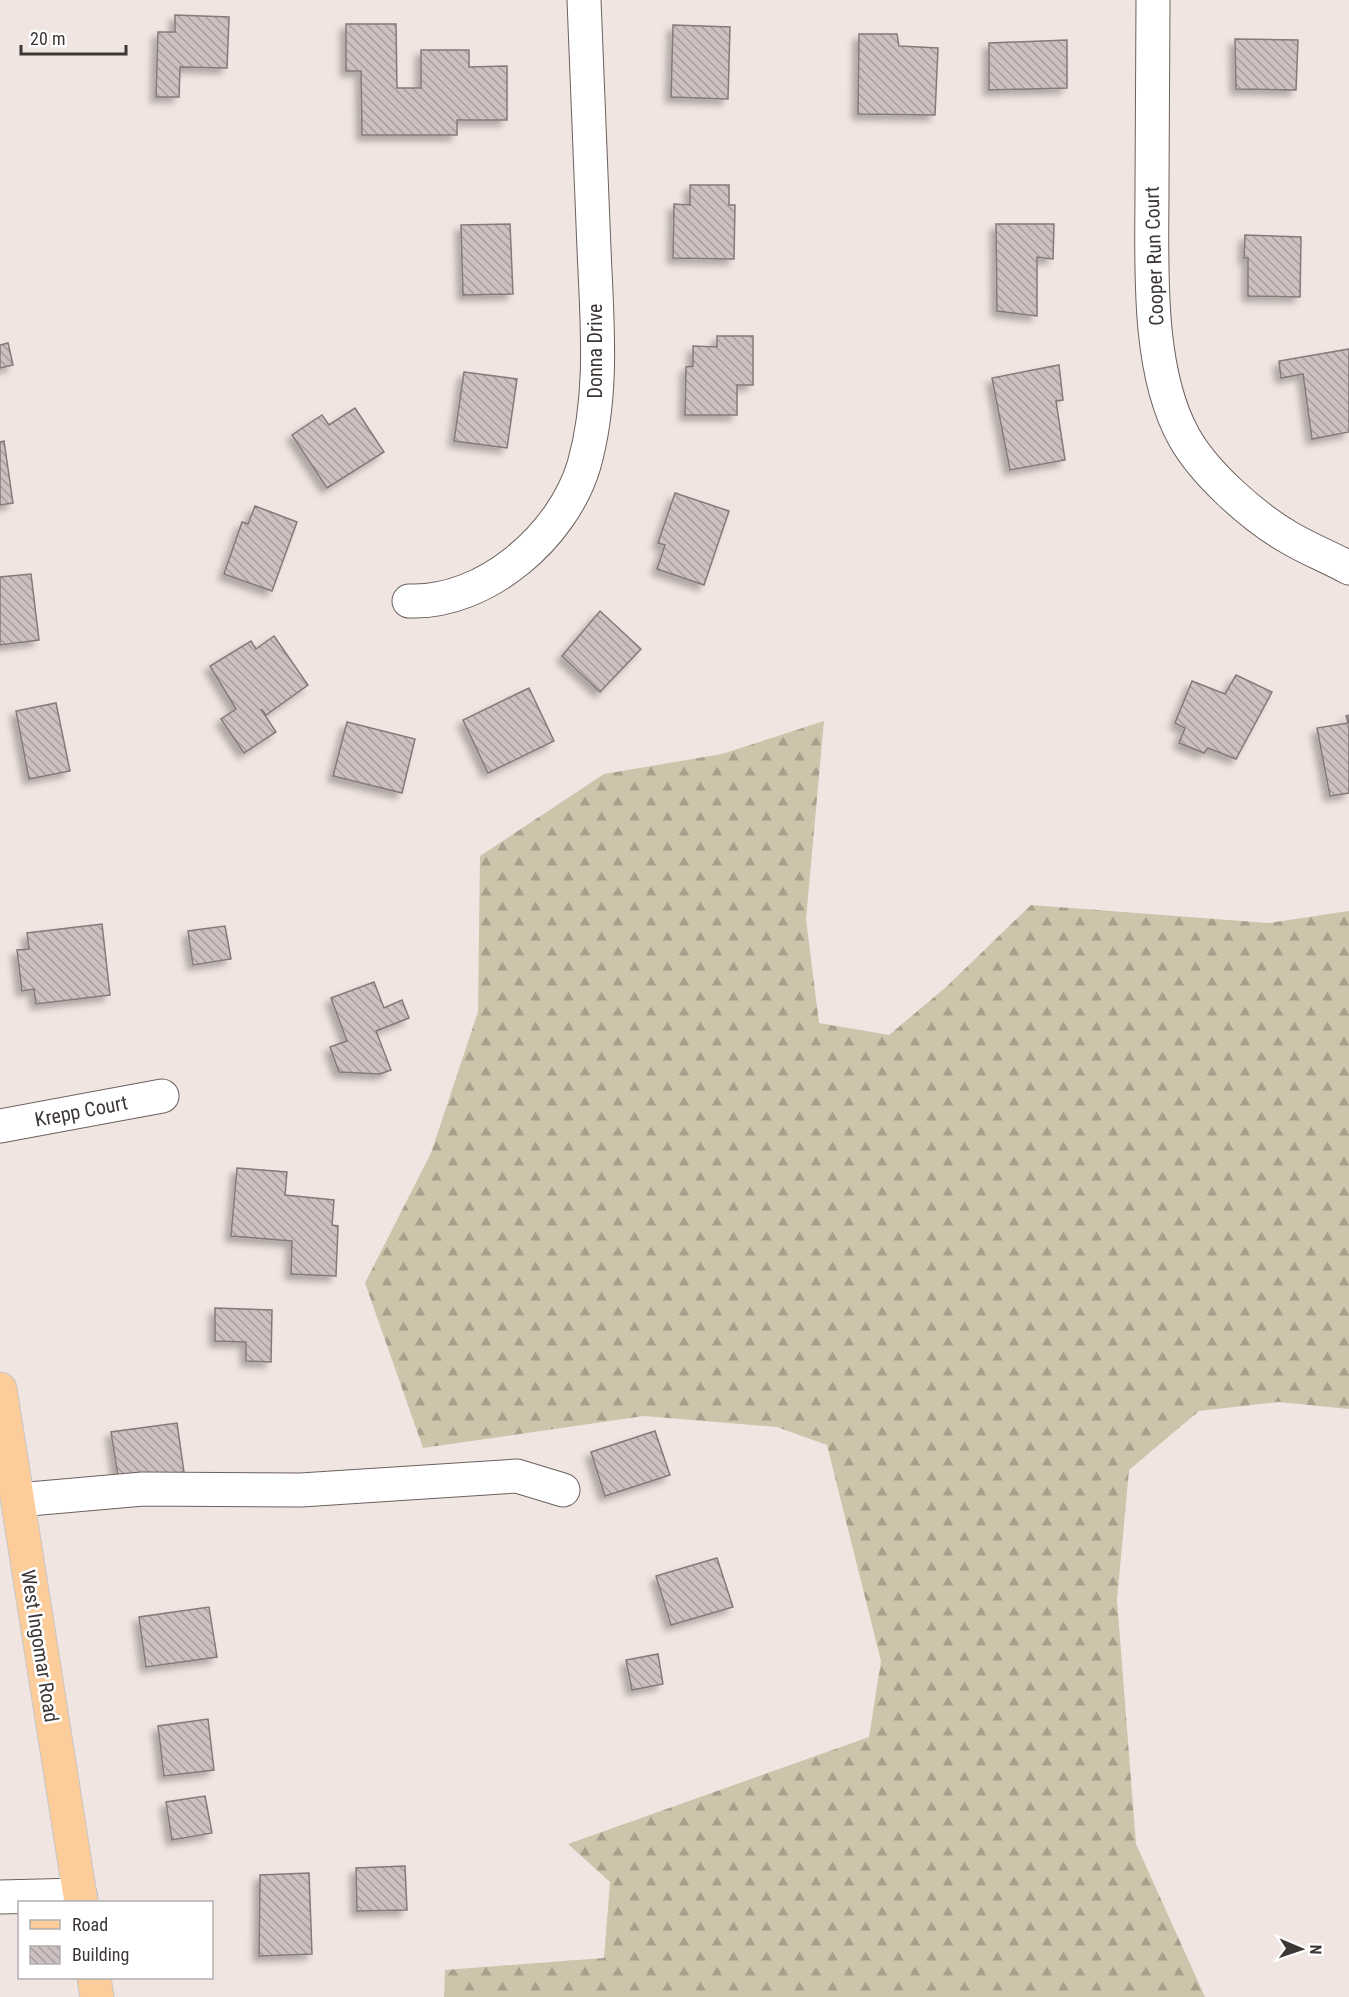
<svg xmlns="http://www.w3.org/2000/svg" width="1349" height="1997" font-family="'Roboto Condensed',sans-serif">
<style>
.forest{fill:url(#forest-firs)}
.building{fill:url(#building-back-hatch);stroke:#857a7a;stroke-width:1.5;filter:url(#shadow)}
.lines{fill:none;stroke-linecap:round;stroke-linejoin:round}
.minor-casing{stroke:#6b615d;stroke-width:35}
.major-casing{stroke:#c8c7c6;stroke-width:35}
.minor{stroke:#fff;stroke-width:33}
.major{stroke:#fccc9a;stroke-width:33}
.labels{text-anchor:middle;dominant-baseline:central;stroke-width:5;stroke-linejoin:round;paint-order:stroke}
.street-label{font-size:20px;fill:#3c3735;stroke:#fff}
</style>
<defs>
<pattern id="forest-firs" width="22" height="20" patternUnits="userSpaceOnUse" patternTransform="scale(1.5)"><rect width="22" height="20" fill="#cdc4ab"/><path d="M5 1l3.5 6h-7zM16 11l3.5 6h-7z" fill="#a8a08c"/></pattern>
<pattern id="building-back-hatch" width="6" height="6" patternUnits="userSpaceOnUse" patternTransform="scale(1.5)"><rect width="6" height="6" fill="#cdc0c1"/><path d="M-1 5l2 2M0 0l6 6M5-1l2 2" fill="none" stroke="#a89d9e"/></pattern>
<filter id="shadow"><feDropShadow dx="-5.5" dy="5.5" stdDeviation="3" flood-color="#0004"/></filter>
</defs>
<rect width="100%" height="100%" fill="#f1e5e1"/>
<polygon class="forest" points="824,721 806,919 819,1023 889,1035 945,988 1031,905 1268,923 1349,911 1349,1409 1279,1402 1199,1411 1129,1470 1117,1600 1136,1844 1205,1997 444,1997 445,1970 604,1958 610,1882 568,1844 869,1737 881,1661 827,1445 777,1427 644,1416 423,1448 365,1283 431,1153 478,1012 480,856 604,774 722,754"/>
<g class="building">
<polygon points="175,15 229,17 227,68 180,67 179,97 156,97 158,32 175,32"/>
<polygon points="346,24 396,24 397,88 421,88 421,50 469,50 469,67 507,66 507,120 457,120 457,135 362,135 361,71 346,71"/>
<polygon points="673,25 730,27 728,99 671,97"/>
<polygon points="859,34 897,34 899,46 938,48 935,115 858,114"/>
<polygon points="1235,39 1298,40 1296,90 1236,89"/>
<polygon points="1067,40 1067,88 989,90 989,43"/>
<polygon points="690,185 729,185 729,205 735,205 734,259 673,258 674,204 690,205"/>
<polygon points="510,224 513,294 463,295 461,225"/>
<polygon points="996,224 1054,224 1053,259 1037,257 1037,316 997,311"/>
<polygon points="1245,235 1301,237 1300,297 1248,296 1248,258 1244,258"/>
<polygon points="717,336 753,336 753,385 737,385 737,415 685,415 686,367 693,366 693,346 717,347"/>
<polygon points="8,343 13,365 0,368 0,345"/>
<polygon points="1349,349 1349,432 1312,439 1303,374 1281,378 1279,361"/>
<polygon points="1059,365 1063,400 1056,401 1065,460 1010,470 992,378"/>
<polygon points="464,372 517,379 507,448 454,441"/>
<polygon points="355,408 384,452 327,488 292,435 322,415 329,425"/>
<polygon points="4,441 13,503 0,505 0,442"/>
<polygon points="675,493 729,511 704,585 657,569 665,545 658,543"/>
<polygon points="255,506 297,522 272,591 224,574 242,522 248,524"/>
<polygon points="31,574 39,640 0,645 0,577"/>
<polygon points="600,611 641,649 600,692 562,656"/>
<polygon points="274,636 308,685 266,715 261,709 276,732 244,753 221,719 236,709 210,666 251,641 256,649"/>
<polygon points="1236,675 1272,692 1236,759 1208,748 1204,753 1179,743 1185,728 1175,723 1192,681 1225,694"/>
<polygon points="529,688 554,741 488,773 463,720"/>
<polygon points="56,703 70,771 29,779 16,711"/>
<polygon points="1349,715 1349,793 1330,796 1317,728 1348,723 1346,716"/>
<polygon points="347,722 415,739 402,793 333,776"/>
<polygon points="102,924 110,995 36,1004 34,989 22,991 17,950 29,949 27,933"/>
<polygon points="225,926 231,959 193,965 188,931"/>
<polygon points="374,982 384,1008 402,1000 409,1018 376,1031 391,1070 380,1074 339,1072 330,1047 347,1041 331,998"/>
<polygon points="237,1168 287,1172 285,1195 334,1200 332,1225 338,1226 336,1276 291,1274 292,1241 231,1236"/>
<polygon points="215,1308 272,1310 271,1362 246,1361 246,1342 215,1341"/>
<polygon points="177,1423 184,1472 119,1482 111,1432"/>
<polygon points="655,1431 670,1475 605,1496 591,1452"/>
<polygon points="717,1558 733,1607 671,1625 656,1576"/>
<polygon points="209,1607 217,1657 146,1667 139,1617"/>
<polygon points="658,1654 663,1684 632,1690 626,1660"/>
<polygon points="208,1719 214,1770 164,1776 158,1726"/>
<polygon points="205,1796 212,1833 172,1840 166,1802"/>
<polygon points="405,1866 407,1910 357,1911 356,1868"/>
<polygon points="309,1873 312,1954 259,1956 260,1875"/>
</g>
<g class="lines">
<g class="minor-casing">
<g id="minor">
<path d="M1153,0C1153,62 1152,124 1152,187C1152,262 1146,369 1184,437C1204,473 1252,516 1288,537C1308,549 1329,557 1349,568"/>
<path d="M409,601C485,604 563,536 584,465C604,394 597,322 594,249C590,166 587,83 584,0"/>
<polyline points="0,1126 162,1096"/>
<polyline points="18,1500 143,1489 301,1490 517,1476 563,1490"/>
<polyline points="0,1897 80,1895"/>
</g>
</g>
<g class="major-casing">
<g id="major">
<polyline points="0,1389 81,1902"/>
<polyline points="94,1978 97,1997"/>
</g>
</g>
<use href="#minor" class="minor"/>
<use href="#major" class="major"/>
</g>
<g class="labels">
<g class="street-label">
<text transform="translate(1154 256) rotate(-92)">Cooper Run Court</text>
<text transform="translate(595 351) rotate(-90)">Donna Drive</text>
<text transform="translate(81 1111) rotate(-11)">Krepp Court</text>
<text transform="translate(40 1646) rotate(81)">West Ingomar Road</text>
</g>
</g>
<rect x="18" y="1901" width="195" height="78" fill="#ffffff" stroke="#b1afae" stroke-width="1.5"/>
<rect x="30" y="1920" width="30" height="9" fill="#fccc9a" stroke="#b1afae" stroke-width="1.5"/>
<text x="72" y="1931" font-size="18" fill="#3c3735">Road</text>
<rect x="30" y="1946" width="30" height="18" fill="url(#building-back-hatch)" stroke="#b1afae" stroke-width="1.5"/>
<text x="72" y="1961" font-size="18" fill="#3c3735">Building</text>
<g transform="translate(1301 1949) rotate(92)" stroke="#ffffff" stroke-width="4.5" paint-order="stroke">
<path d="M0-4.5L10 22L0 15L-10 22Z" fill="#3c3735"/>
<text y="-9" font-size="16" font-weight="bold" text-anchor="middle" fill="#3c3735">N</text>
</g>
<path d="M21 45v9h105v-9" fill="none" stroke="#3c3735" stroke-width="3"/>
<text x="30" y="45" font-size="18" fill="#3c3735" stroke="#ffffff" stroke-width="4.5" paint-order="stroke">20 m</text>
</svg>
